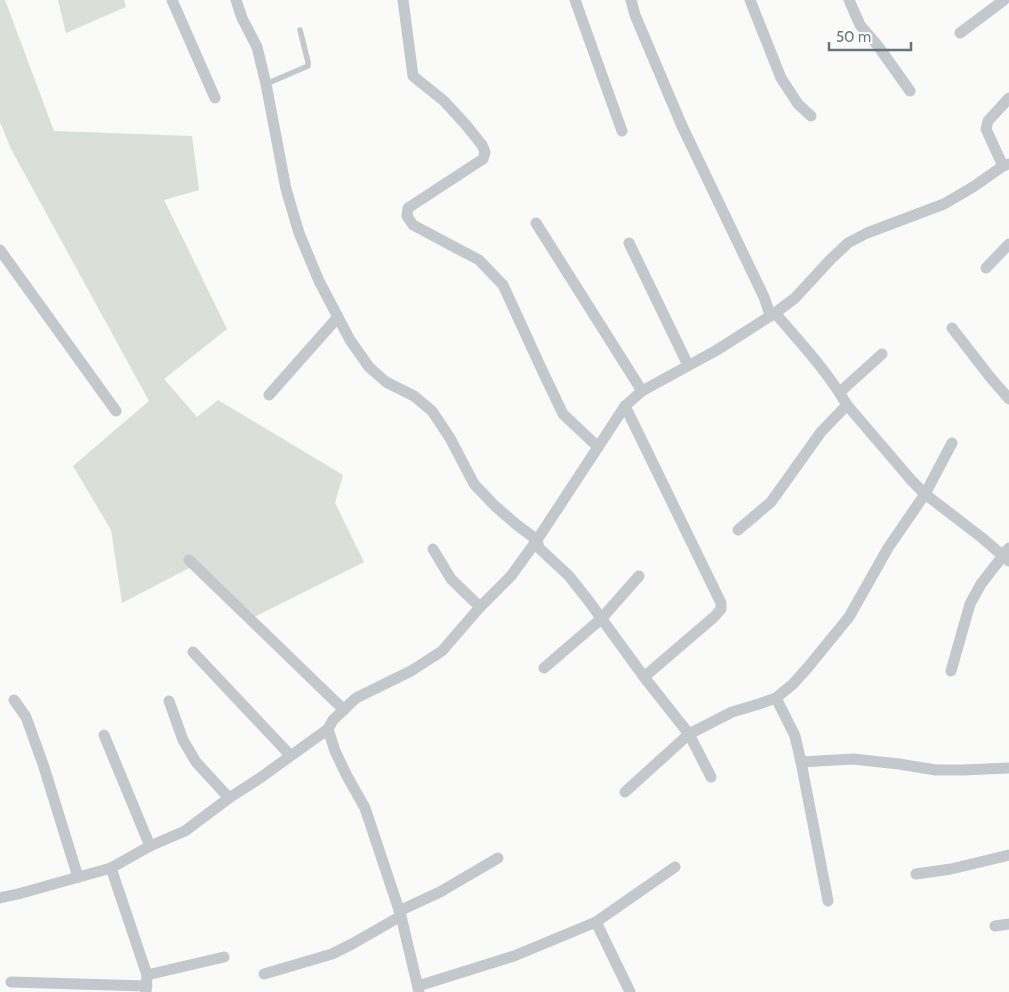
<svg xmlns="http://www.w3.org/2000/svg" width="1009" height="992" font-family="Cabin,sans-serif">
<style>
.green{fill:#dadfd7}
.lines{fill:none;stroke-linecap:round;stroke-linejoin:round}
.lane{stroke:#c3c8cc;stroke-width:5.5}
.street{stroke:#c3c8cc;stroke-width:11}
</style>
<rect width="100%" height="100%" fill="#fafaf8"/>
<g class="green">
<polygon points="0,0 5,0 54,131 192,136 199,190 164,200 227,329 164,379 197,417 218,400 343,475 335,503 364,562 250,619 193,566 122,603 111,530 73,466 149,401 11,149 0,122"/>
<polygon points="58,0 124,0 126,7 66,33"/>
</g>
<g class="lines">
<polyline class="lane" points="266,84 308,66 308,62 300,30"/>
<g class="street">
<polyline points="172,0 215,98"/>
<polyline points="236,0 242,18 257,47 266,84 286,189 299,233 319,281 350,340 369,367 386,382 414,396 432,411 450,438 474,484 495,506 517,525 537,540 539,548 569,576 588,600 644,677 689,734 711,777"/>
<polyline points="403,0 413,76 444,101 466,125 482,145 485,152 483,159 408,208 407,216 413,225 479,260 503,285 542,370 563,414 598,447"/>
<polyline points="575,0 622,131"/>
<polyline points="631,0 635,15 682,126 764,297 770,315"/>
<polyline points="750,0 781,78 798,104 811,116"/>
<polyline points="849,0 860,25 878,46 910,91"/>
<polyline points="960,33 1004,0"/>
<polyline points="1003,166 986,129 988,121 1009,98"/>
<polyline points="536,223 642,391"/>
<polyline points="629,243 688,365"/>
<polyline points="0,250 116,411"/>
<polyline points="986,268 1009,244"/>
<path d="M775,313C801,343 827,371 847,405L912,481L925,494L981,537L1009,561"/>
<polyline points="952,328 990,377 1009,399"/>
<polyline points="840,392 882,354"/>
<polyline points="269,395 338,317"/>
<polyline points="625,406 721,603 721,609 714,617 644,677"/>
<polyline points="738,530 771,502 821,432 847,405"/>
<polyline points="433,549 451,579 480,607"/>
<polyline points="189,560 344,710"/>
<polyline points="193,652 290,755"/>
<polyline points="544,668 601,619 639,576"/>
<polyline points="951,671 970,604 981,584 1009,548"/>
<polyline points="776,698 795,736 801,762 828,901"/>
<polyline points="14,700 26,717 43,764 78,877"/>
<polyline points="169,701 183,740 196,762 229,798"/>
<polyline points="328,729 333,720 356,698 411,671 442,651 480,607 511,576 537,540 625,406 642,391 717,350 775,313 795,298 830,260 848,243 867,233 944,204 973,187 1003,166 1009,164"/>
<polyline points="104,735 150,846"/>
<polyline points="801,762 853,759 899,764 936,770 963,770 1009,768"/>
<polyline points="625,792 689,734 732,712 759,704 776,698 793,684 809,666 849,617 888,548 925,494 952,443"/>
<polyline points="111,868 147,975 146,992"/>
<polyline points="916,874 951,869 1009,855"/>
<polyline points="0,898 18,894 111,868 150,846 185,831 229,798 260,778 328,729 335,751 347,776 365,808 401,916 419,992"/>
<polyline points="399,911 440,892 498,858"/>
<polyline points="596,922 630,992"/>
<polyline points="995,926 1009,924"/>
<polyline points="264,974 332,954 352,944 401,916"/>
<polyline points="147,975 224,957"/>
<polyline points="11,982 147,986"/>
<polyline points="418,986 514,956 596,922 675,867"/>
</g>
</g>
<path d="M829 42v8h82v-8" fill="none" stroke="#657683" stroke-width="2.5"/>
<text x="836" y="42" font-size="15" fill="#657683" stroke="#ffffff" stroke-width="4" paint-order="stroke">50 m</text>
</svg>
